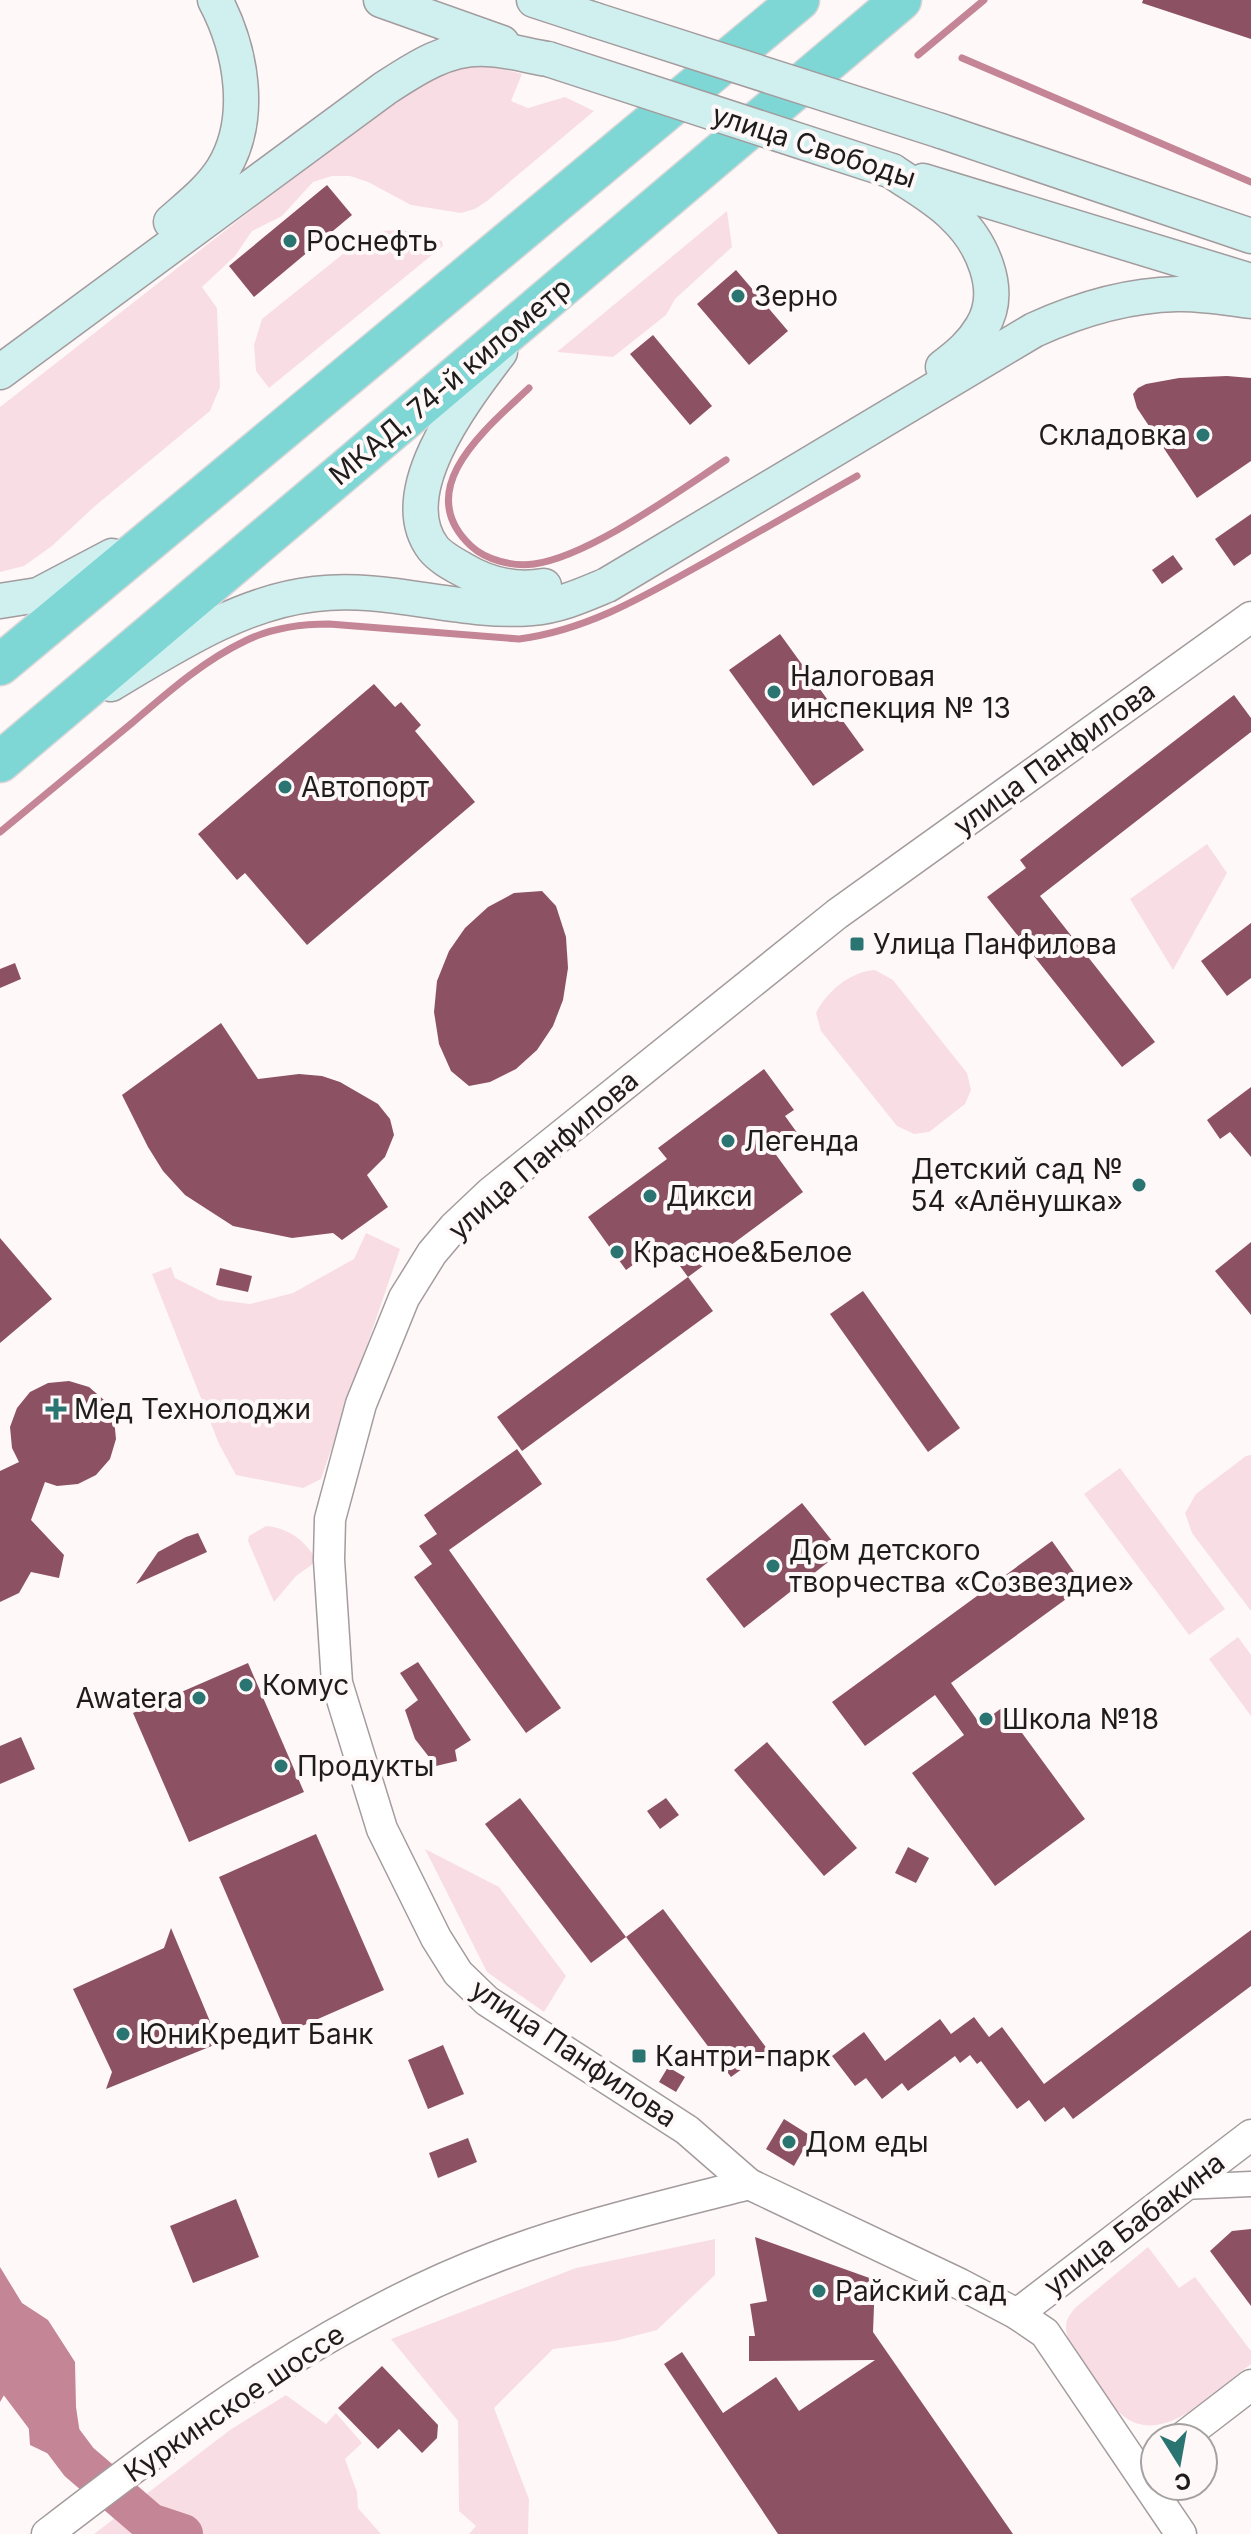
<svg xmlns="http://www.w3.org/2000/svg" width="1251" height="2534" font-family="Inter,sans-serif">
<style>
.green{fill:#f8dee4}
.water{fill:#c48596}
.lines{fill:none;stroke-linecap:round;stroke-linejoin:round}
.stream{stroke:#c48596;stroke-width:7}
.river{stroke:#c48596;stroke-width:40}
.building{fill:#8c5263}
.minor-casing{stroke:#a39b9d;stroke-width:27}
.tertiary-casing{stroke:#a39b9d;stroke-width:33}
.secondary-casing{stroke:#a39b9d;stroke-width:37}
.trunk-casing{stroke:#d7d6d6;stroke-width:43}
.minor{stroke:#fff;stroke-width:24}
.tertiary{stroke:#fff;stroke-width:30}
.secondary{stroke:#cff0ef;stroke-width:34}
.trunk{stroke:#7ed7d4;stroke-width:40}
.secondary-bridge-casing{stroke:#a39b9d;stroke-width:37;stroke-linecap:butt}
.secondary-bridge{stroke:#cff0ef;stroke-width:34}
.poi-dot{fill:#2a7472;stroke:#fff8f9;stroke-width:3}
.labels{text-anchor:middle;dominant-baseline:central;stroke-width:8;stroke-linejoin:round;paint-order:stroke}
.street-label{font-size:28px;fill:#1f1c1c;stroke:#fff8f9}
.poi-label{font-size:28px;fill:#1f1c1c;stroke:#fff8f9;text-anchor:start}
</style>
<rect width="100%" height="100%" fill="#fff8f9"/>
<g class="green">
<polygon points="472,61 522,74 511,101 528,108 565,97 594,111 487,201 475,209 461,213 411,205 368,182 350,176 332,176 313,182 282,216 252,231 235,256 202,287 217,308 220,387 210,411 95,506 52,546 24,566 0,572 0,407 402,92"/>
<polygon points="727,211 732,247 675,299 666,315 613,357 557,352"/>
<polygon points="403,230 442,241 443,246 269,388 256,371 254,345 262,319 364,237 383,231"/>
<polygon points="1207,844 1227,873 1173,970 1130,899"/>
<path d="M875,970L893,980L967,1073L971,1090L965,1104L929,1132L914,1134L897,1126L821,1031L816,1013C826,992 851,971 875,970Z"/>
<polygon points="366,1233 400,1249 321,1479 303,1488 236,1475 219,1444 152,1274 171,1267 175,1278 219,1300 250,1304 293,1293 354,1259"/>
<polygon points="1251,1455 1251,1611 1192,1533 1185,1513 1196,1494 1246,1456"/>
<polygon points="1120,1468 1225,1609 1189,1635 1084,1494"/>
<path d="M266,1526C289,1528 306,1541 317,1561L296,1576L274,1602L248,1541L249,1536Z"/>
<polygon points="1238,1637 1251,1655 1251,1716 1209,1659"/>
<polygon points="425,1849 499,1887 566,1976 544,2012 487,1972"/>
<polygon points="715,2239 715,2275 657,2330 615,2341 553,2349 494,2408 529,2499 528,2534 469,2534 476,2526 459,2511 458,2421 391,2339 576,2268"/>
<path d="M1148,2247L1179,2288L1195,2277L1251,2351V2364C1219,2388 1163,2450 1122,2415C1107,2402 1082,2357 1068,2338C1064,2324 1066,2319 1075,2308Z"/>
<polygon points="286,2395 326,2424 336,2413 362,2443 345,2459 357,2492 358,2508 381,2534 94,2534 230,2430"/>
</g>
<polygon class="water" points="0,2267 22,2303 48,2320 75,2362 76,2407 83,2454 79,2462 70,2464 30,2445 27,2403 7,2390 0,2402"/>
<g class="lines">
<g class="stream">
<polyline points="918,55 984,0"/>
<polyline points="962,58 1251,182"/>
<path d="M529,388C487,428 410,489 471,546C486,560 513,567 534,564C590,556 677,492 726,460"/>
<path d="M0,832C44,796 88,759 132,723C167,693 203,661 245,641C271,628 300,624 329,624L519,639C589,630 648,594 709,560C758,532 808,504 857,476"/>
</g>
<polyline class="river" points="0,2357 79,2462 150,2523 183,2534"/>
</g>
<g class="building">
<polygon points="1143,0 1251,0 1251,39 1142,3"/>
<polygon points="327,185 352,215 254,297 229,266"/>
<polygon points="736,270 788,331 749,365 697,304"/>
<polygon points="653,335 712,406 690,425 630,354"/>
<polygon points="1227,376 1251,378 1251,461 1197,498 1137,408 1133,394 1138,388 1146,384 1179,378"/>
<polygon points="1251,514 1251,554 1234,566 1215,539"/>
<polygon points="1173,555 1183,569 1162,584 1152,570"/>
<polygon points="780,634 864,750 813,786 729,670"/>
<polygon points="374,684 395,707 401,702 421,725 415,731 475,802 307,945 245,873 237,880 198,834"/>
<polygon points="1234,695 1251,718 1251,732 1040,896 1155,1042 1122,1067 987,897 1026,868 1020,860"/>
<polygon points="542,891 556,906 566,937 568,968 563,1000 553,1026 537,1050 516,1069 490,1082 469,1086 451,1071 439,1044 434,1012 437,981 449,951 465,928 488,907 514,893"/>
<polygon points="1251,923 1251,978 1227,996 1201,961"/>
<polygon points="15,963 21,979 0,988 0,969"/>
<polygon points="221,1023 258,1079 299,1074 322,1076 340,1082 378,1104 390,1119 394,1135 385,1157 367,1175 388,1207 342,1240 333,1233 292,1238 233,1226 185,1195 163,1171 148,1147 122,1095"/>
<polygon points="764,1069 794,1110 785,1116 798,1134 774,1152 803,1192 688,1277 663,1243 626,1270 588,1217 667,1159 658,1148"/>
<polygon points="1251,1087 1251,1157 1230,1132 1220,1139 1207,1120"/>
<polygon points="0,1238 52,1299 0,1343"/>
<polygon points="1251,1242 1251,1315 1215,1271"/>
<polygon points="220,1268 252,1276 248,1292 216,1285"/>
<polygon points="688,1277 713,1311 522,1451 497,1417"/>
<polygon points="863,1291 960,1428 928,1452 830,1314"/>
<polygon points="69,1381 89,1387 104,1400 114,1419 116,1439 110,1459 96,1475 78,1484 57,1486 45,1482 31,1520 64,1555 59,1578 31,1572 19,1593 0,1602 0,1471 19,1462 12,1448 10,1427 17,1408 30,1392 48,1383"/>
<polygon points="517,1449 542,1484 449,1550 561,1708 526,1733 414,1577 432,1564 419,1546 437,1534 424,1515"/>
<polygon points="802,1503 841,1552 744,1628 706,1579"/>
<polygon points="198,1533 207,1552 136,1584 158,1552 186,1537"/>
<polygon points="1052,1541 1084,1586 951,1683 980,1724 1003,1707 1085,1819 995,1886 912,1773 964,1735 935,1695 865,1746 832,1702"/>
<polygon points="418,1662 471,1740 455,1750 457,1761 436,1766 415,1739 405,1710 418,1700 400,1673"/>
<polygon points="248,1663 304,1792 189,1842 133,1713"/>
<polygon points="21,1737 35,1769 0,1784 0,1746"/>
<polygon points="767,1742 857,1848 824,1876 734,1770"/>
<polygon points="520,1798 626,1937 591,1963 485,1824"/>
<polygon points="666,1798 679,1815 660,1829 647,1811"/>
<polygon points="316,1834 384,1990 286,2033 219,1877"/>
<polygon points="908,1847 929,1858 916,1883 895,1873"/>
<polygon points="663,1909 768,2050 731,2077 626,1937"/>
<polygon points="171,1928 219,2043 106,2089 112,2072 73,1989 164,1948"/>
<polygon points="1251,1930 1251,1986 1073,2119 1064,2107 1045,2122 1029,2100 1017,2109 981,2061 977,2064 970,2055 960,2063 955,2056 908,2091 902,2083 882,2099 866,2078 855,2086 832,2056 864,2032 885,2061 940,2019 951,2034 974,2017 989,2037 1002,2027 1044,2084"/>
<polygon points="443,2045 464,2094 428,2109 408,2060"/>
<polygon points="668,2067 685,2077 676,2092 659,2082"/>
<polygon points="784,2119 811,2136 794,2166 766,2149"/>
<polygon points="468,2138 477,2162 438,2178 429,2153"/>
<polygon points="236,2199 259,2257 193,2283 170,2226"/>
<polygon points="1251,2229 1251,2306 1210,2251 1232,2231"/>
<polygon points="755,2237 875,2280 873,2332 1013,2534 778,2534 664,2364 682,2352 723,2413 776,2377 799,2411 875,2360 749,2361 749,2336 755,2336 750,2304 767,2301"/>
<polygon points="382,2366 438,2425 437,2438 422,2453 399,2429 378,2449 338,2408"/>
</g>
<g class="lines">
<g class="minor-casing">
<polyline id="minor" points="1182,2187 1251,2184"/>
</g>
<g class="tertiary-casing">
<g id="tertiary">
<polyline points="1017,2314 1251,2135"/>
<polyline points="1182,2438 1251,2385"/>
<path d="M47,2534C186,2427 328,2321 493,2258C576,2226 664,2206 749,2184"/>
<polyline points="1181,2534 1045,2333 1017,2314 960,2284 749,2184 687,2130 487,2001 458,1973 436,1938 382,1829 337,1683 329,1560 330,1519 361,1404 404,1298 432,1253 454,1227 491,1192 837,914 1251,617"/>
</g>
</g>
<g class="secondary-casing">
<g id="secondary">
<polyline points="381,0 502,43"/>
<polyline points="534,0 595,20"/>
<polyline points="941,131 1251,236"/>
<path d="M892,171C912,185 936,198 953,215C981,241 1005,290 982,327C972,344 959,355 943,367"/>
<polyline points="923,181 1251,281"/>
<path d="M171,222C189,206 210,190 223,169C254,118 241,49 215,0"/>
<path d="M500,352C466,397 391,492 433,548C440,557 453,564 462,569C487,584 516,591 544,586"/>
<path d="M0,372L384,89C416,68 447,47 486,49C506,49 528,56 548,59"/>
<polyline points="0,601 38,595 112,556"/>
<path d="M111,684C173,647 241,602 315,594C388,585 459,614 532,608C559,606 583,595 607,585L1034,330C1078,310 1128,295 1177,294C1201,293 1227,298 1251,301"/>
</g>
</g>
<g class="trunk-casing">
<g id="trunk">
<polyline points="0,665 799,0"/>
<polyline points="0,762 901,0"/>
</g>
</g>
<use href="#minor" class="minor"/>
<use href="#tertiary" class="tertiary"/>
<use href="#secondary" class="secondary"/>
<use href="#trunk" class="trunk"/>
<g class="secondary-bridge-casing">
<g id="secondary-bridge">
<polyline points="595,20 941,131"/>
<polyline points="548,59 892,171"/>
</g>
</g>
<use href="#secondary-bridge" class="secondary-bridge"/>
</g>
<g class="poi-dot">
<circle cx="290" cy="241" r="8"/>
<circle cx="738" cy="296" r="8"/>
<circle cx="1203" cy="435" r="8"/>
<circle cx="774" cy="692" r="8"/>
<circle cx="285" cy="787" r="8"/>
<rect x="849" y="936" width="16" height="16" rx="4"/>
<circle cx="728" cy="1141" r="8"/>
<circle cx="1139" cy="1185" r="8"/>
<circle cx="650" cy="1196" r="8"/>
<circle cx="617" cy="1252" r="8"/>
<path d="M52 1397h8v8h8v8h-8v8h-8v-8h-8v-8h8z"/>
<circle cx="773" cy="1566" r="8"/>
<circle cx="246" cy="1685" r="8"/>
<circle cx="199" cy="1698" r="8"/>
<circle cx="986" cy="1719" r="8"/>
<circle cx="281" cy="1766" r="8"/>
<circle cx="123" cy="2034" r="8"/>
<rect x="631" y="2048" width="16" height="16" rx="4"/>
<circle cx="789" cy="2142" r="8"/>
<circle cx="819" cy="2291" r="8"/>
</g>
<g class="labels">
<g class="street-label">
<text transform="translate(814 146) rotate(18)">улица Свободы</text>
<text transform="translate(450 381) rotate(-40)">МКАД, 74-й километр</text>
<text transform="translate(1054 758) rotate(-36)">улица Панфилова</text>
<text transform="translate(543 1155) rotate(-41)">улица Панфилова</text>
<text transform="translate(574 2053) rotate(34)">улица Панфилова</text>
<text transform="translate(1134 2224) rotate(-37)">улица Бабакина</text>
<text transform="translate(234 2403) rotate(-34)">Куркинское шоссе</text>
</g>
<g class="poi-label">
<text x="306" y="241">Роснефть</text>
<text x="754" y="296">Зерно</text>
<text x="1187" y="435" text-anchor="end">Складовка</text>
<text x="790" y="676">Налоговая<tspan x="790" dy="32">инспекция № 13</tspan></text>
<text x="301" y="787">Автопорт</text>
<text x="873" y="944">Улица Панфилова</text>
<text x="744" y="1141">Легенда</text>
<text x="1123" y="1169" text-anchor="end">Детский сад №<tspan x="1123" dy="32">54 «Алёнушка»</tspan></text>
<text x="666" y="1196">Дикси</text>
<text x="633" y="1252">Красное&amp;Белое</text>
<text x="74" y="1409">Мед Технолоджи</text>
<text x="789" y="1550">Дом детского<tspan x="789" dy="32">творчества «Созвездие»</tspan></text>
<text x="262" y="1685">Комус</text>
<text x="183" y="1698" text-anchor="end">Awatera</text>
<text x="1002" y="1719">Школа №18</text>
<text x="297" y="1766">Продукты</text>
<text x="139" y="2034">ЮниКредит Банк</text>
<text x="655" y="2056">Кантри-парк</text>
<text x="805" y="2142">Дом еды</text>
<text x="835" y="2291">Райский сад</text>
</g>
</g>
<g transform="translate(1179 2462) rotate(169)"><circle r="38" fill="#fff8f9" stroke="#a5a0a1" stroke-width="2"/>
<path d="M0-6L14 30L0 20L-14 30Z" fill="#2a7472"/>
<text y="-12" font-size="22" font-weight="bold" text-anchor="middle" fill="#1f1c1c">С</text>
</g>
</svg>
